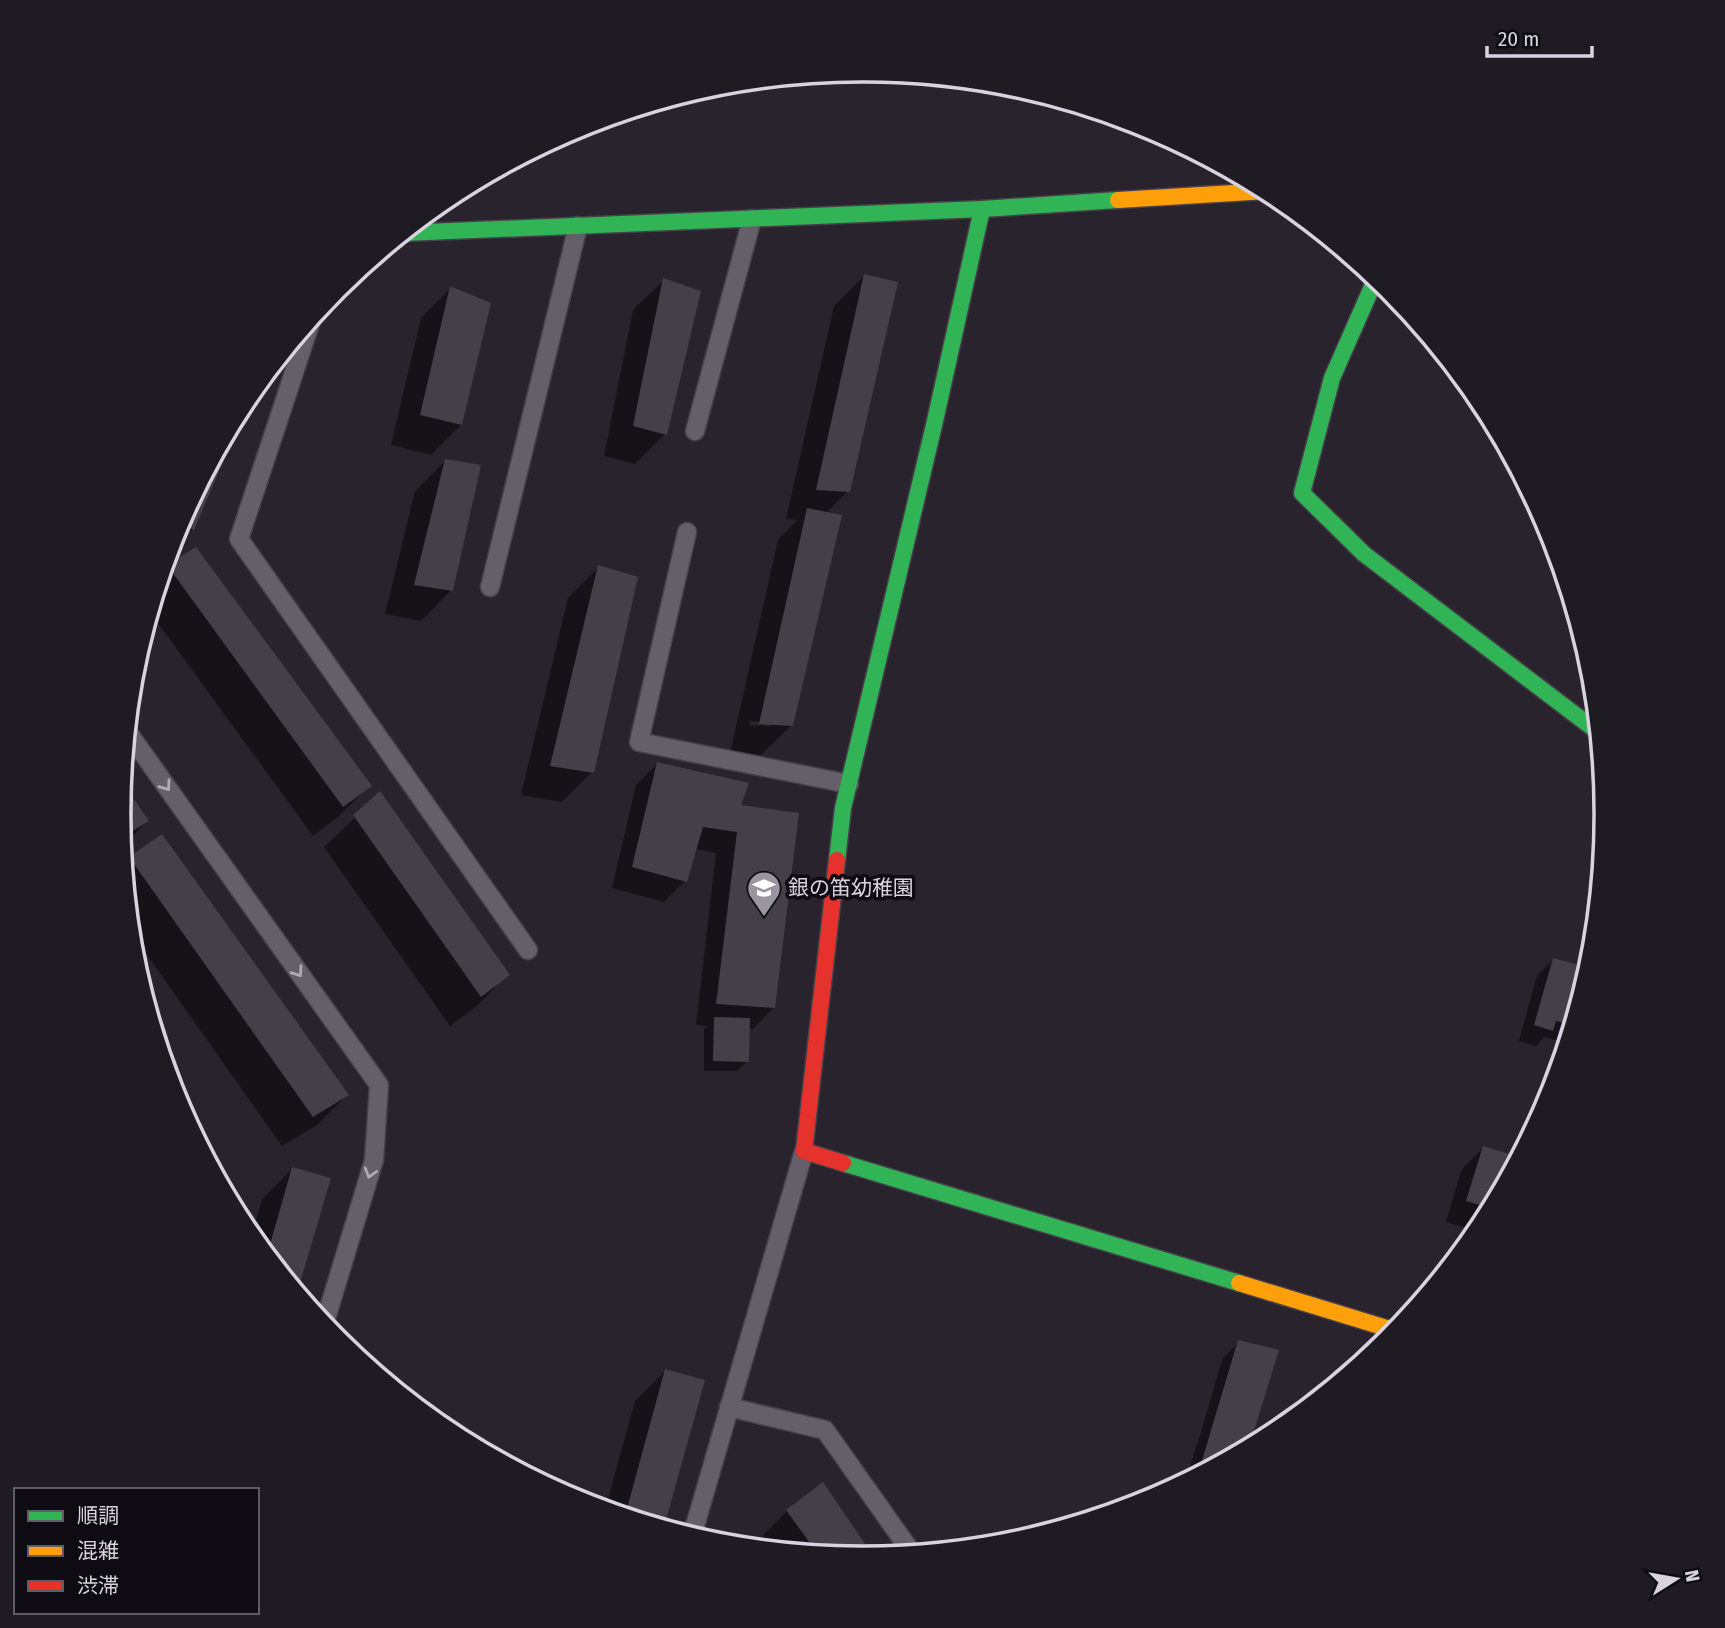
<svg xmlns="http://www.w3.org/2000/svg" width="1725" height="1628" font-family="'Fira Sans Condensed','Noto Sans JP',sans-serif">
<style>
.shadow{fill:#0007;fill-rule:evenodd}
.building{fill:#444048}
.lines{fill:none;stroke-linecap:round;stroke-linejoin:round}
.lane-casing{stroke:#454049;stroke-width:21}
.fast-casing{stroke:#454049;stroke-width:19}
.slow-casing{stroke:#454049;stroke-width:19}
.jam-casing{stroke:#454049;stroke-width:19}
.lane{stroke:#645f68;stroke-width:18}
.fast{stroke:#30b455;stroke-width:16}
.slow{stroke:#ff9f0a;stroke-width:16}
.jam{stroke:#e5322d;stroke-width:16}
.oneway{stroke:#b0aab5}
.labels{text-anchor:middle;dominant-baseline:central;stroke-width:7;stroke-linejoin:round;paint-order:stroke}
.poi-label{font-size:21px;fill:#d9d3df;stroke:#0f0b13;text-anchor:start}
.rim{fill:none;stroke:#d9d3df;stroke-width:3.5}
</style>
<rect width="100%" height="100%" fill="#28232d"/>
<g class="shadow">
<path d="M864,276L848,491L826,513L792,725L761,755L730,753L778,540L797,520L786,519L834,306ZM750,721L771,723V726L750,725Z"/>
<polygon points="664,280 665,434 635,464 604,456 633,310"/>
<polygon points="451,288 461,425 431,455 391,445 421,318"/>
<polygon points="251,392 193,529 168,553 175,529 244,400"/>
<polygon points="445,461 451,590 421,621 385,614 415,491"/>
<polygon points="169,567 369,786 339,816 313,836 150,612 162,574"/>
<polygon points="599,567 592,772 562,802 521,795 568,598"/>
<polygon points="657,764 738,807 774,1007 753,1029 748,1028 747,1061 737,1071 704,1071 704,1029 708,1026 696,1025 716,853 695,849 685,881 664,902 612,888 636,785"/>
<polygon points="121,784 147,821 122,847 119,814"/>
<polygon points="380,794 508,974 478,1005 450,1026 324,847"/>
<polygon points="130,858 347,1095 317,1125 282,1146 130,931 123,864"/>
<polygon points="1553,960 1589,970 1567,1043 1544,1037 1536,1046 1519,1041 1537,975"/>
<polygon points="1533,1131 1478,1231 1446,1222 1462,1169 1483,1148 1512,1157 1514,1150"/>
<polygon points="292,1169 296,1291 251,1237 262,1199"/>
<polygon points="1239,1342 1246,1448 1186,1481 1223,1358"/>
<polygon points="665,1371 702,1381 662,1527 605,1510 635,1401"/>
<polygon points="787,1511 872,1557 862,1558 762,1548 757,1541"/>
</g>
<g class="building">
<polygon points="864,274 898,282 850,492 816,490"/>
<polygon points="663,278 701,291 667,435 633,426"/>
<polygon points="450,286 491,303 462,425 420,415"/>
<polygon points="254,389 194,530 178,523 244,400"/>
<polygon points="445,459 481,465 453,591 414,585"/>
<polygon points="807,508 842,515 793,726 759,724"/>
<polygon points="196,547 372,786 343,807 167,565"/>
<polygon points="598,565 638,577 594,773 550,766"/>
<polygon points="657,762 749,783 741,805 799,813 775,1008 716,1004 737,832 703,827 687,882 632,867"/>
<polygon points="122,782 149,821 121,838 119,814"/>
<polygon points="380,791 510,975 481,997 353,815"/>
<polygon points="162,834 349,1095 313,1117 129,857"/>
<polygon points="1553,958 1590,968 1572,1025 1556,1021 1553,1031 1534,1025"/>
<polygon points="714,1017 750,1018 749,1062 713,1061"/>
<polygon points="1483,1146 1519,1157 1491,1208 1466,1201"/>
<polygon points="292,1167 331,1178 297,1293 267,1255"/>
<polygon points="1238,1340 1279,1350 1249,1447 1198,1474"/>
<polygon points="665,1369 705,1380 664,1527 625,1516"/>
<polygon points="823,1482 874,1557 862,1558 818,1554 786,1510"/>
</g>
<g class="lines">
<g class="lane-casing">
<g id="lane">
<polyline points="312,318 239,539 528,950"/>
<polyline points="695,431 752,219"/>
<polyline points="687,532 639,742 849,784"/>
<polyline points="490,587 578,226"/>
<polyline points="127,731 379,1085 374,1160 324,1325"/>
<polyline points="729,1407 825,1430 912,1553"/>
<polyline points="692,1536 804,1151"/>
</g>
</g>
<g class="fast-casing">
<g id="fast">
<polyline points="403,233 982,209 1118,200"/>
<polyline points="1376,278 1332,378 1302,493 1364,554 1598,732"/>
<polyline points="837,860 843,808 935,421 982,209"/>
<polyline points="843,1163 1239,1283"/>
</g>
</g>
<g class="slow-casing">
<g id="slow">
<polyline points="1118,200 1267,191"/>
<polyline points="1239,1283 1396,1331"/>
</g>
</g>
<g class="jam-casing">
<polyline id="jam" points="837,860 804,1151 843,1163"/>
</g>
<use href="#lane" class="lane"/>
<use href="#fast" class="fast"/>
<use href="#slow" class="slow"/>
<use href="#jam" class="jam"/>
</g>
<defs><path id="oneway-chevron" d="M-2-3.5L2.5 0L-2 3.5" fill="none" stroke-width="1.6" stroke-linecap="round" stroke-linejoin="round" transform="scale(1.75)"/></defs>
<g class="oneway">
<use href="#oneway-chevron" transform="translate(166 786) rotate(55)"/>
<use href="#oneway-chevron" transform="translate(298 972) rotate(55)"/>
<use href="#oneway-chevron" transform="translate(370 1173) rotate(107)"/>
</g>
<defs>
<g id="school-pin" transform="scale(1.75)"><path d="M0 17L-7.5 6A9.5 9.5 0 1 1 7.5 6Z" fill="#9b95a1" stroke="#0f0b13"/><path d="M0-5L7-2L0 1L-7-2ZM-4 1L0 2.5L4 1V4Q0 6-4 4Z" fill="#fff"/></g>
</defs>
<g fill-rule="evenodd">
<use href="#school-pin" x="764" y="888"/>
</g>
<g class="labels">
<g class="poi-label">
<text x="788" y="888">銀の笛幼稚園</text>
</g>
</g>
<path d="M0 0H1725V1628H0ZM862 82H863A731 731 0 0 1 1594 813V815A731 731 0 0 1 863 1546H862A731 731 0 0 1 131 815V813A731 731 0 0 1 862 82Z" fill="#1f1b23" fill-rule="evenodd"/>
<path class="rim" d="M862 82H863A731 731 0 0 1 1594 813V815A731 731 0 0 1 863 1546H862A731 731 0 0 1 131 815V813A731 731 0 0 1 862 82Z"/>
<rect x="14" y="1488" width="245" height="126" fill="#0f0b13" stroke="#605b65" stroke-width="2"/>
<rect x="28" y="1511" width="35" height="10" fill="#30b455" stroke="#605b65" stroke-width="2"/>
<text x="77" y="1523" font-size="21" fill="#d9d3df">順調</text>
<rect x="28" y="1546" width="35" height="10" fill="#ff9f0a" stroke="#605b65" stroke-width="2"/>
<text x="77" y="1558" font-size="21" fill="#d9d3df">混雑</text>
<rect x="28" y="1581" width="35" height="10" fill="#e5322d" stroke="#605b65" stroke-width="2"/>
<text x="77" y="1593" font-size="21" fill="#d9d3df">渋滞</text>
<g transform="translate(1676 1579) rotate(79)" stroke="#0f0b13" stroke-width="5" paint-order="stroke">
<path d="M0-5L12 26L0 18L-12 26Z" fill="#d9d3df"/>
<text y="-10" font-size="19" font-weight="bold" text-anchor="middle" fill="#d9d3df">N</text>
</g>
<path d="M1487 46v10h105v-10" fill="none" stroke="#d9d3df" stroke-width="3.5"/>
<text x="1498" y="46" font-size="21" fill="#d9d3df" stroke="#0f0b13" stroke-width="5" paint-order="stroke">20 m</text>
</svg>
